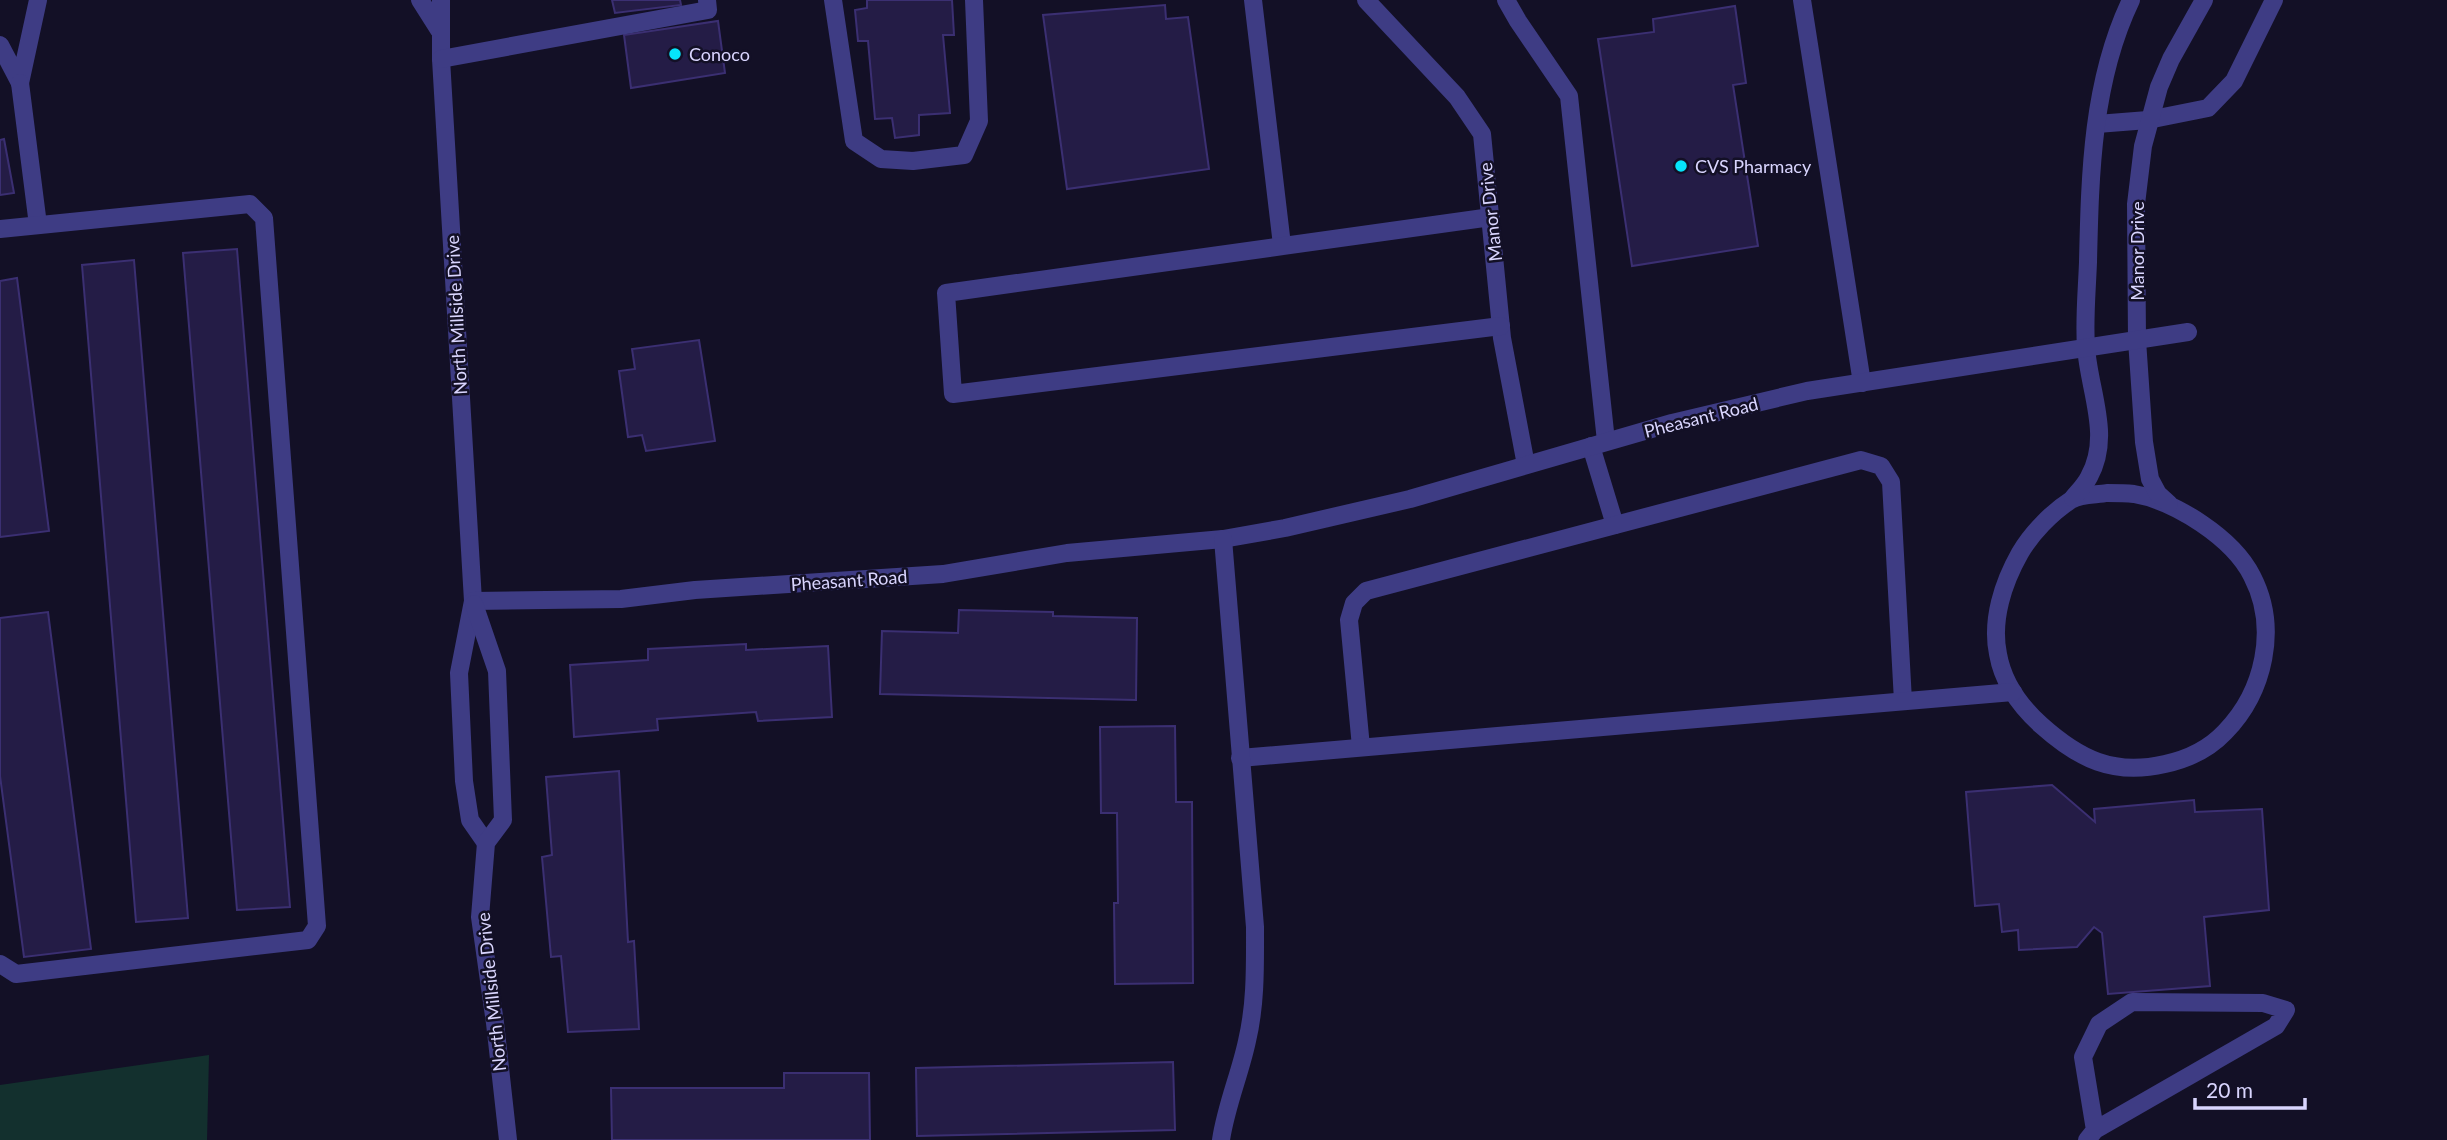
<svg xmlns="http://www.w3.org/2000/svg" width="2447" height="1140" font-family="Lato,sans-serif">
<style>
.green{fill:#13302e}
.building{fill:#241c46;stroke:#3b2f72;stroke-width:2}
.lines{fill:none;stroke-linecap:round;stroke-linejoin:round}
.minor{stroke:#3e3c84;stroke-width:18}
.poi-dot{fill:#06e4fa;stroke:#131026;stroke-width:2.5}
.labels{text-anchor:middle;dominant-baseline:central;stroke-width:5;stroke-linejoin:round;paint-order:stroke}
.poi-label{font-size:18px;fill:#d9d5fe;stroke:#131026;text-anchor:start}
.street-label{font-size:18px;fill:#d9d5fe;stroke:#131026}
</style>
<rect width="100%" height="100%" fill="#131026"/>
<polygon class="green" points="209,1055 207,1140 0,1140 0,1085"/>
<g class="building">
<polygon points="612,0 680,0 681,5 615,13"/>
<polygon points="867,0 952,0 954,35 943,35 950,113 919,115 919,135 895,138 892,118 875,119 868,41 858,41 855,10 867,8"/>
<polygon points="1165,5 1166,19 1188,17 1209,169 1067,189 1043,15"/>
<polygon points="1735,6 1746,83 1733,85 1758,246 1632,266 1598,39 1654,32 1653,19"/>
<polygon points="718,21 725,73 631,88 624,35"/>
<polygon points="4,139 14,193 0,195 0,140"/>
<polygon points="237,249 290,907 237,910 183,253"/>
<polygon points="134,260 188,918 136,922 82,265"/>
<polygon points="17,278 49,531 0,537 0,281"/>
<polygon points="699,340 715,441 646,451 642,435 628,437 619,371 635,369 632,349"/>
<polygon points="959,610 1053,612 1053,616 1137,618 1136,700 880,694 882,631 958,633"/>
<polygon points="48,612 91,949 24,957 0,776 0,618"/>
<polygon points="746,644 746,650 828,646 832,717 758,721 756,712 657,719 658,730 574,737 570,665 648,660 648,649"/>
<polygon points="1175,726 1176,802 1192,802 1193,983 1115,984 1114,903 1118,903 1117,813 1101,813 1100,727"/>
<polygon points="619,771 628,942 634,941 639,1029 568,1032 561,956 551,957 542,857 552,855 546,777"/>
<polygon points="2052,785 2095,822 2094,809 2194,800 2195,812 2262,809 2269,910 2204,917 2210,986 2108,994 2102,933 2094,927 2077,947 2019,950 2018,930 2002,932 1999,904 1975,906 1966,792"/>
<polygon points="1173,1062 1175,1130 917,1136 916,1068"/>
<polygon points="784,1073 869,1073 870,1140 612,1140 611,1088 784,1088"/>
</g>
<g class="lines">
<g class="minor">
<polyline points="420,0 439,30"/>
<polyline points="441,0 441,59 473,601 459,673 464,781 470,820 486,843"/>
<polyline points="833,0 854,141 881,159 913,161 964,155 979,121 974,0"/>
<polyline points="1253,0 1282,245"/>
<polyline points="1366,0 1457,97 1482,134 1502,338 1526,465"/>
<polyline points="1506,0 1518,21 1569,96 1606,441"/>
<polyline points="1802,0 1862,383"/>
<polyline points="0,45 20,83 38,0"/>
<polyline points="441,59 708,10 707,0"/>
<polyline points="20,83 38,225"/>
<polyline points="2097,124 2148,120 2208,108 2234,81 2274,0"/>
<polyline points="1491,217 946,293 953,394 1501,326"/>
<polyline points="0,229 250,204 264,218 317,926 308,940 16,974 0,964"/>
<polyline points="1591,446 1615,525"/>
<path d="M2107,493C2116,493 2125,493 2134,494C2175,501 2233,538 2252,576C2279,628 2264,692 2225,732C2209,749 2188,759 2165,764C2113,776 2079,759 2041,725C2020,706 2003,683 1998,654C1991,620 2003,583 2020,553C2031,534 2052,512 2071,500C2080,494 2097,495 2107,493Z"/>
<path d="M2073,498C2078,492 2085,485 2089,477C2112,436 2089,391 2086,347C2084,319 2087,290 2088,262C2090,174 2092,81 2131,0"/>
<polyline points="2169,504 2158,494 2150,479 2144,442 2137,340 2136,204 2143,146 2159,87 2171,59 2204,0"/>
<polyline points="473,601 621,599 695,590 943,574 1067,553 1223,539 1285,528 1410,499 1672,423 1807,391 2188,332"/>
<polyline points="474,604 497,671 503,820 486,843 480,917 495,1023 508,1140"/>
<polyline points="1361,747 1349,620 1354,603 1366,591 1861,460 1881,466 1891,482 1903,701"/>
<polyline points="1240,758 2013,692"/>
<path d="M1221,1140C1226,1106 1240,1074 1247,1041C1256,1003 1255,965 1255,927L1223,539"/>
<polyline points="2087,1140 2095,1130 2276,1026 2286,1010 2263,1003 2132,1002 2099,1024 2083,1057 2095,1130"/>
</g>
</g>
<g class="poi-dot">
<circle cx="675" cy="54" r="7"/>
<circle cx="1681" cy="166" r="7"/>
</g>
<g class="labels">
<g class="poi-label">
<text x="689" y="54">Conoco</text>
<text x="1695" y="166">CVS Pharmacy</text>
</g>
<g class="street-label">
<text transform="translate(1490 212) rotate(-96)">Manor Drive</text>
<text transform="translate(2137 251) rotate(-90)">Manor Drive</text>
<text transform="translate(456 315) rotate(-93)">North Millside Drive</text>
<text transform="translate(1701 417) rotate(-14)">Pheasant Road</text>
<text transform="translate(849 580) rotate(-4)">Pheasant Road</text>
<text transform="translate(491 992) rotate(-96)">North Millside Drive</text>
</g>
</g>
<path d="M2195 1098v10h110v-10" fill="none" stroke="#d9d5fe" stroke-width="3.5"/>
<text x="2206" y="1098" font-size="21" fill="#d9d5fe" stroke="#131026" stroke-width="5" paint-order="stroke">20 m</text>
</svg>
